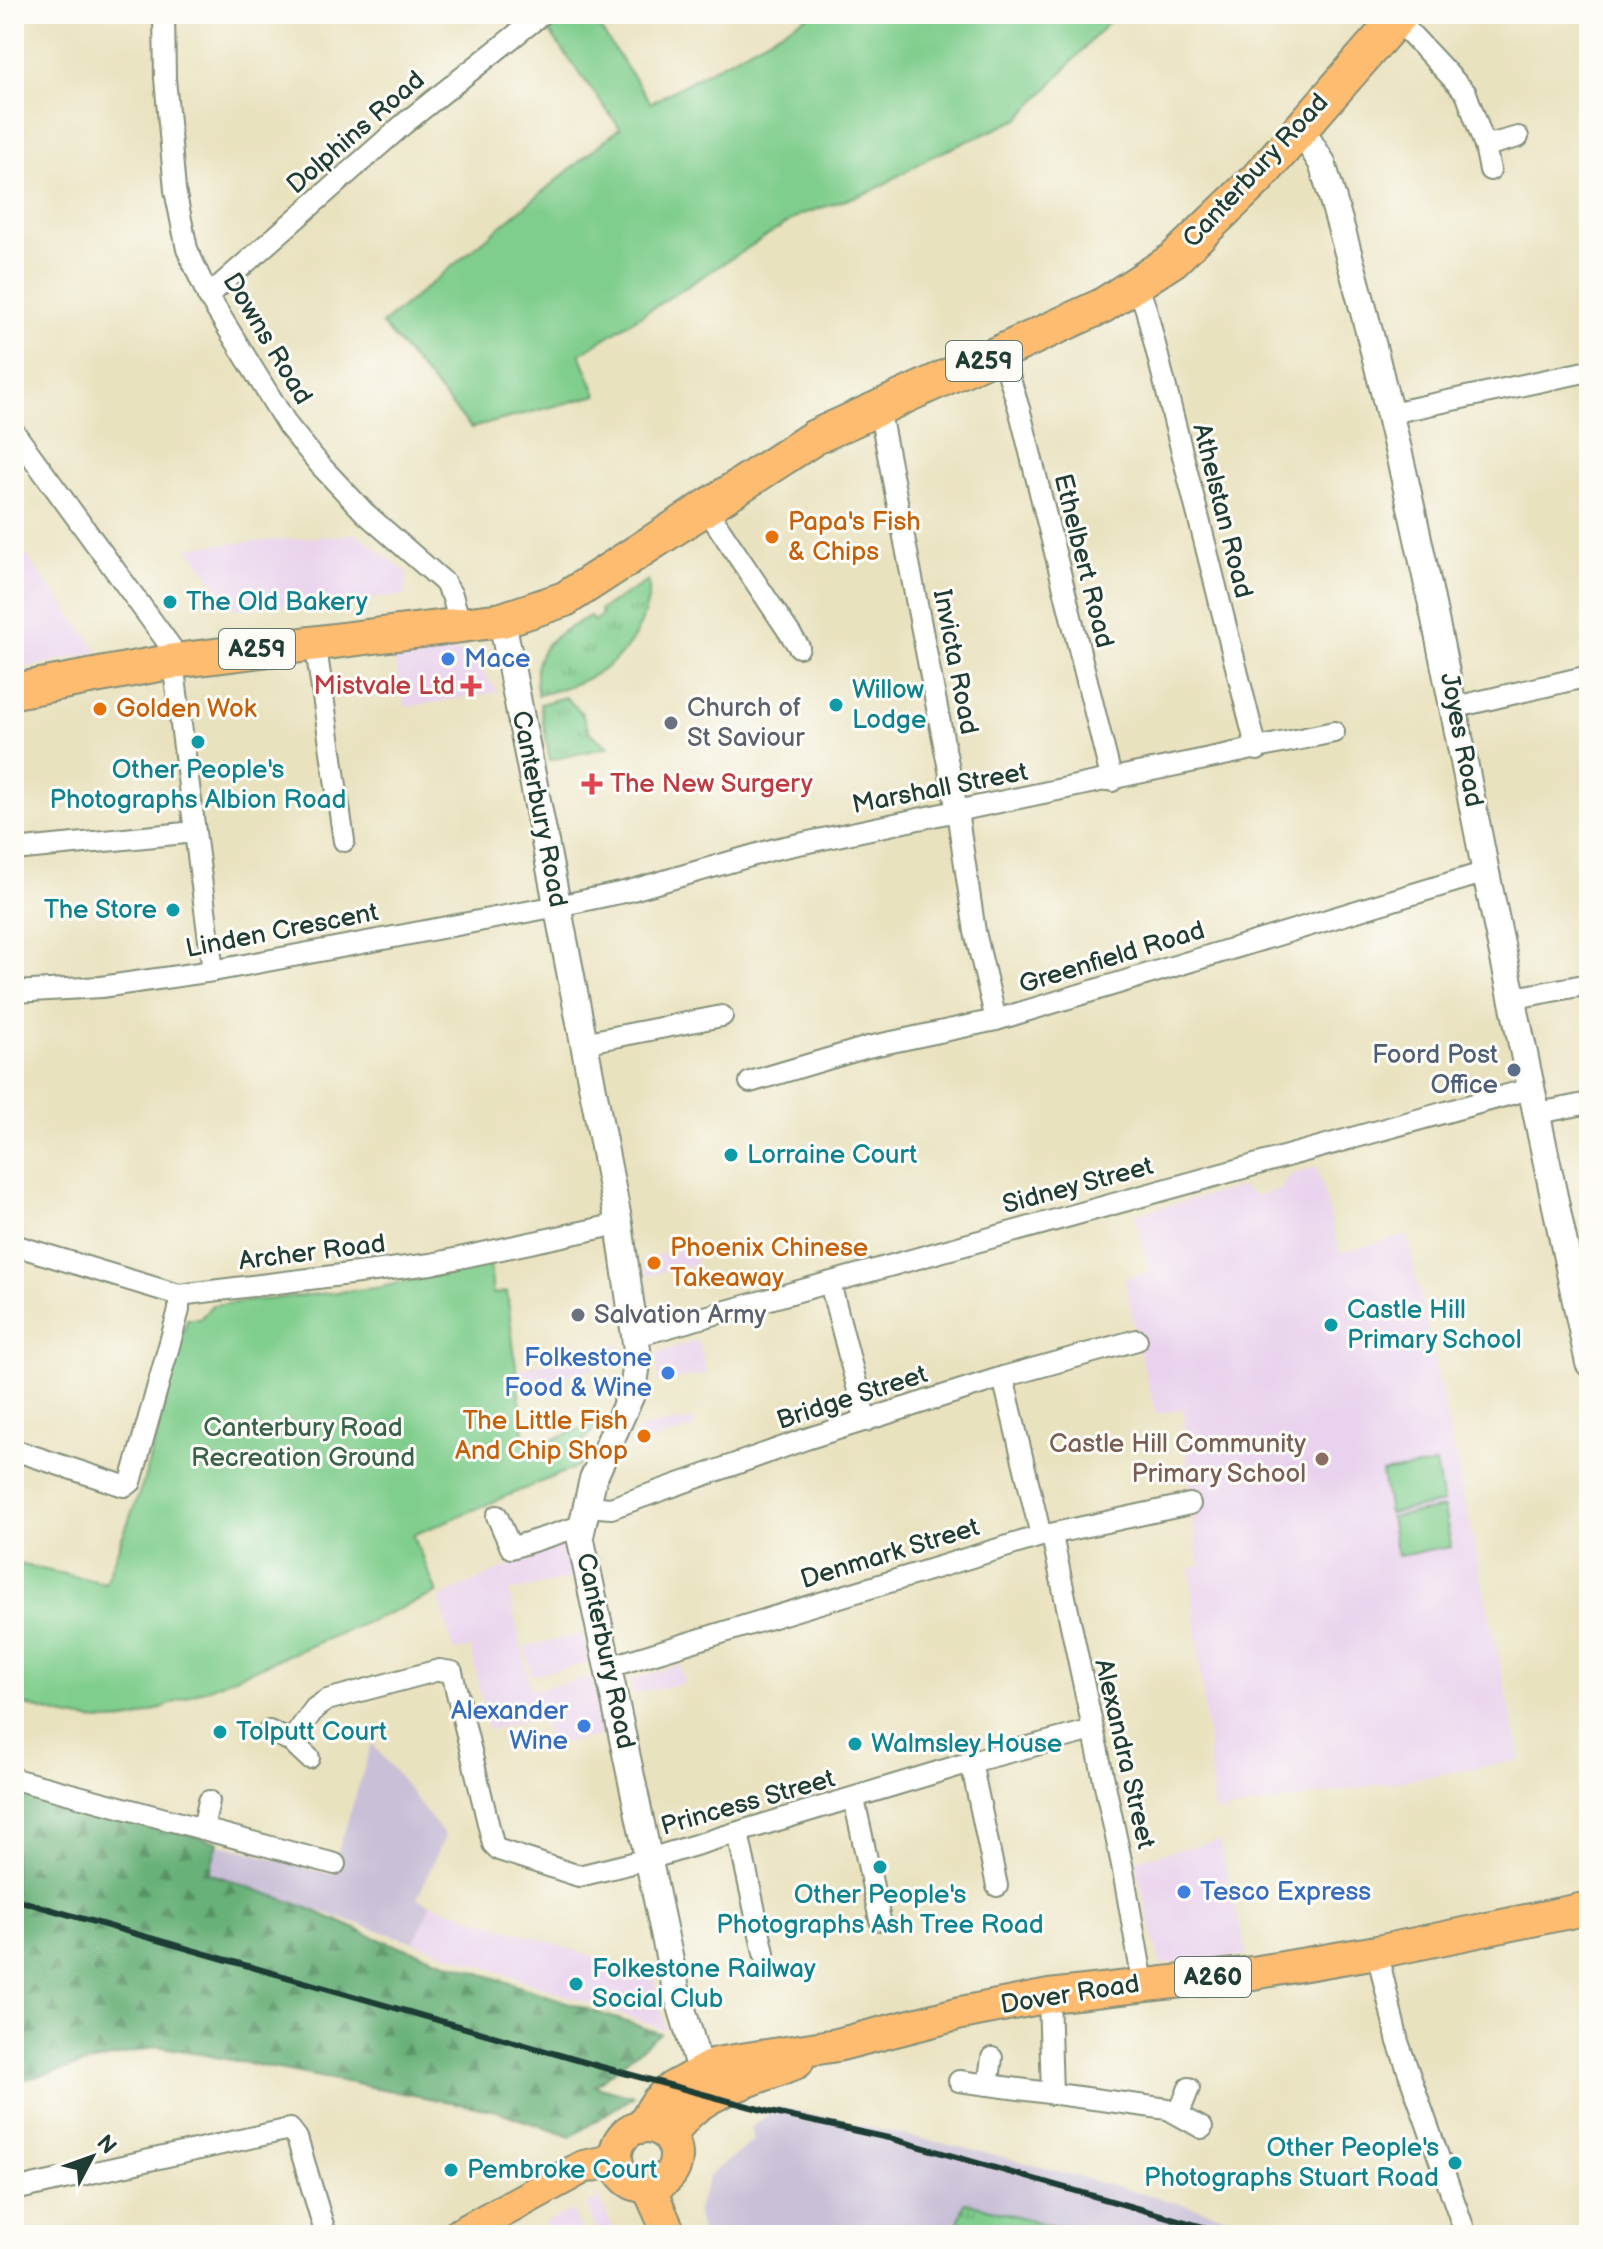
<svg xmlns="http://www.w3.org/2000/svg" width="1603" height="2249" font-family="'Balsamiq Sans',sans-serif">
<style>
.built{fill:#e9d2ed}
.industrial{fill:#c9bfd7}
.grass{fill:url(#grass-tufts);stroke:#508660;stroke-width:2}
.forest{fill:url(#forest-firs);stroke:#447756;stroke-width:2}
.green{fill:#80ce8d;stroke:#508660;stroke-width:2}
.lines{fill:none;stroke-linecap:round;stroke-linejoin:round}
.minor-casing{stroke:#84907a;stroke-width:24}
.tertiary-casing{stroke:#84907a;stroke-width:30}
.primary-casing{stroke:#84907a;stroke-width:36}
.trunk-casing{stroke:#84907a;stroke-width:38}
.minor{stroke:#fff;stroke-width:20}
.tertiary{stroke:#fff;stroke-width:26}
.primary{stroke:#febc70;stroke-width:32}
.trunk{stroke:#febc70;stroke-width:34}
.rail{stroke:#1f3d34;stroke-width:6}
.food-dot{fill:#e8710a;stroke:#fdfcf7;stroke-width:3}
.culture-dot{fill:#0f9aa8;stroke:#fdfcf7;stroke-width:3}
.shop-dot{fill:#3f7fe0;stroke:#fdfcf7;stroke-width:3}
.health-dot{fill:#e0444e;stroke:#fdfcf7;stroke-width:3}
.worship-dot{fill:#6b7280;stroke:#fdfcf7;stroke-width:3}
.service-dot{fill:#5c6f8a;stroke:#fdfcf7;stroke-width:3}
.education-dot{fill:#8d6e63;stroke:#fdfcf7;stroke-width:3}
.labels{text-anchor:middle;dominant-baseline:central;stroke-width:6;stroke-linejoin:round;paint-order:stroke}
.shield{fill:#fdfcf7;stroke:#62766e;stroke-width:2}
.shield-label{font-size:24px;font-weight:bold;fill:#1f3d34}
.street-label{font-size:26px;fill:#1f3d34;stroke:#fdfcf7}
.food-label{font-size:26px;fill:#c56008;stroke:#fdfcf7;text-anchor:start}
.culture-label{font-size:26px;fill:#0d838f;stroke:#fdfcf7;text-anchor:start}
.shop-label{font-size:26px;fill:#366cbe;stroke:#fdfcf7;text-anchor:start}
.health-label{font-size:26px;fill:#be3a42;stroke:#fdfcf7;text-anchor:end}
.worship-label{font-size:26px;fill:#5b616d;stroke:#fdfcf7;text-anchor:start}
.service-label{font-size:26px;fill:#4e5e75;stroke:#fdfcf7;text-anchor:end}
.park-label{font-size:26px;fill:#37614a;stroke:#fdfcf7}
.education-label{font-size:26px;fill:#785e54;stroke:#fdfcf7;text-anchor:end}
</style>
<defs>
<pattern id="grass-tufts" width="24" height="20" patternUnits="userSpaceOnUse" patternTransform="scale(2)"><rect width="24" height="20" fill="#80ce8d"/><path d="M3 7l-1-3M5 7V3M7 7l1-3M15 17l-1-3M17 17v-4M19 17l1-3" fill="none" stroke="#68a874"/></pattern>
<pattern id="forest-firs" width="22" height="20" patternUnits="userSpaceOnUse" patternTransform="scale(2)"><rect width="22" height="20" fill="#68b178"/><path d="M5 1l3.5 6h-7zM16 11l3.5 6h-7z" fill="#559163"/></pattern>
</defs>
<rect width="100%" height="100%" fill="#fdfcf7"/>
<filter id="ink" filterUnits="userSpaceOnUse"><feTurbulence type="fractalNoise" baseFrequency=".0125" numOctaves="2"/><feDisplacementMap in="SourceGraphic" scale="16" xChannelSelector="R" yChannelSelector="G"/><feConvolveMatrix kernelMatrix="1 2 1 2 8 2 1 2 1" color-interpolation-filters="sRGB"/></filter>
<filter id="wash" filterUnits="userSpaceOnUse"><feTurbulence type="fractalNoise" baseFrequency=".006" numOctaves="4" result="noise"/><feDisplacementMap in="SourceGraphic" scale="32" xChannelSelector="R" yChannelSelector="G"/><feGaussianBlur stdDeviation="1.8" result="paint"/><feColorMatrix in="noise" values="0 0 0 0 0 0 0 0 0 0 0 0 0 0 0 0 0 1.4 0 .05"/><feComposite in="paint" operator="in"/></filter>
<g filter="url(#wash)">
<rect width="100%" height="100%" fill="#e9e2bf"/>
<g class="built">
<polygon points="357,534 407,572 404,596 234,609 188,547"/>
<polygon points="14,539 99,652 14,670"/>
<polygon points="454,650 477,663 498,692 405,707 394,657"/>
<polygon points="1317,1166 1340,1253 1407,1235 1521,1760 1215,1813 1190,1569 1200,1566 1190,1504 1183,1408 1156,1414 1137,1340 1125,1279 1149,1271 1135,1214 1241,1187 1256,1196 1282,1189 1288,1176"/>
<polygon points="693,1247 697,1263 646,1276 642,1259"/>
<polygon points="698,1340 707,1374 658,1382 657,1353"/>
<polygon points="619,1344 620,1361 519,1389 516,1371"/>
<polygon points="694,1419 694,1428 630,1448 641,1427"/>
<polygon points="559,1543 564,1544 571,1578 509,1592 531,1690 592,1677 604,1735 548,1746 542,1718 488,1730 471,1648 454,1651 439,1598"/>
<polygon points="583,1634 589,1663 531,1675 525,1647"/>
<polygon points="680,1665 685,1683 633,1694 630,1680"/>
<polygon points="1219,1840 1247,1955 1160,1964 1135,1860"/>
<polygon points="431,1904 654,1976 665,2030 414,1942"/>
<polygon points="599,2198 616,2235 599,2235 586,2206"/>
<polygon points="572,2211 583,2235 549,2235 544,2223"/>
</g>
<g class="industrial">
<polygon points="372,1743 445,1836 417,1899 431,1904 414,1942 192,1869 188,1836 331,1874"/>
<polygon points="777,2107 995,2155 1299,2235 701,2235 697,2209 710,2175 754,2140 751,2128"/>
</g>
<g class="grass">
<path d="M648,581C651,592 648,600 645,611C630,664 588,683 538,695C528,648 553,636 590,616L593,621L602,615L600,610Z"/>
<polygon points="565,697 581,712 590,733 609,747 550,760 540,704"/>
<polygon points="965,2202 1085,2235 954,2235"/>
</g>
<polygon class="forest" points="14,1790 218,1842 209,1873 303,1906 381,1940 660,2033 595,2086 634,2096 571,2137 497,2111 158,2046 14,2082"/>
<g class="green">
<polygon points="572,14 590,14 651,103 812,14 1116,14 1019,119 931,157 872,191 800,215 580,354 597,395 471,428 382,324 620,128 548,30"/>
<path d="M490,1264L493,1294L507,1292L526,1450L601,1421C585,1445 578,1434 579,1466L413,1535L437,1593L137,1718C96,1727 53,1714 14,1701V1563L105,1583L144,1480L187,1319H200L212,1305L376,1288Z"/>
<polygon points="1436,1464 1443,1503 1389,1513 1382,1473"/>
<polygon points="1444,1508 1451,1547 1397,1556 1390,1517"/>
</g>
</g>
<g filter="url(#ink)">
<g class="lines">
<g class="minor-casing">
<g id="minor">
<polyline points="164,14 165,78 175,190 187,249 208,296 288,426 320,465 365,513 444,582 452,595 461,627"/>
<polyline points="1396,18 1466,93 1485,146"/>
<polyline points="1490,170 1485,146 1518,137"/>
<polyline points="1137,284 1146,309 1257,750"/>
<polyline points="208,296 405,123 542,14"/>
<polyline points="1002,353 1020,412 1112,781"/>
<polyline points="879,408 957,811 975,932 996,1020"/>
<polyline points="1391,413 1589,371"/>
<polyline points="14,432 171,647 213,971"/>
<polyline points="705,507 799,647"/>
<polyline points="315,641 344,841"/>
<polyline points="1456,707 1589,676"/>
<polyline points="14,850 195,832"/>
<polyline points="14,992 101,987 213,971 558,906 629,891 775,849 1334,732"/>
<polyline points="1512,995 1526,996 1589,984"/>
<polyline points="583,1043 722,1016"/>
<polyline points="750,1082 868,1047 996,1020 1486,872"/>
<polyline points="1539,1113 1589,1103"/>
<polyline points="14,1245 179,1295 431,1264 619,1224"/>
<polyline points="830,1283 866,1421"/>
<polyline points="636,1336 1533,1088"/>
<polyline points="1003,1377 1041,1536"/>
<polyline points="14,1450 124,1486 131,1482 179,1310 179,1295"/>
<polyline points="586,1506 611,1508 806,1439 1003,1377 1137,1340"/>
<polyline points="497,1516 511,1548 581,1526"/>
<polyline points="1052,1536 1122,1865 1143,1983"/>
<polyline points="609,1667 1041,1536 1190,1504"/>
<polyline points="269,1731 291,1741 309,1758"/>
<polyline points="291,1741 315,1708 327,1700 439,1670 452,1672 493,1844 499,1850 579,1876 649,1859 971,1762 1093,1730"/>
<polyline points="971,1762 997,1886"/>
<polyline points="14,1779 335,1864"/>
<polyline points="854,1799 880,1920"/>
<polyline points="203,1829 209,1801"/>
<polyline points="738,1833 764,1953"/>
<polyline points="1377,1952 1398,2042 1466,2235"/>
<polyline points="1049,1996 1052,2094"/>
<polyline points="959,2081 1168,2109 1202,2128"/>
<polyline points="988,2085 992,2058"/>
<polyline points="1179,2113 1189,2088"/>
<polyline points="14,2190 290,2129 297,2138 326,2235"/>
</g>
</g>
<g class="tertiary-casing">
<g id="tertiary">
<path d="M1300,128L1322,163C1393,396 1439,634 1486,873C1519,1036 1556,1199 1589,1363"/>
<polyline points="502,620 619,1224 638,1357 633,1390 593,1479 580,1536 676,1989 700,2070"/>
</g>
</g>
<g class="primary-casing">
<g id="primary">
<circle cx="646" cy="2156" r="30"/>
<polyline points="641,2127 657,2102 672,2088 716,2064 837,2045 961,2013 1049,1996 1253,1973 1377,1952 1589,1908"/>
<path d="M671,2140C686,2093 756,2080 797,2062"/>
<polyline points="648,2186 670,2235"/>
<polyline points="459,2235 583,2167 616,2160"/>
</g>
</g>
<g class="trunk-casing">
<polyline id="trunk" points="14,691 175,661 502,620 565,599 815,437 1102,306 1173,260 1257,179 1401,14"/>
</g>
<use href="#minor" class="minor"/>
<use href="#tertiary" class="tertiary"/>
<use href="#primary" class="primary"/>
<use href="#trunk" class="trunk"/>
<polyline class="rail" points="14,1899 598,2066 770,2112 893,2139 1231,2235"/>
</g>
</g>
<g class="food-dot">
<circle cx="772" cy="537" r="8"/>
<circle cx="100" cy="709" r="8"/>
<circle cx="654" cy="1263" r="8"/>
<circle cx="644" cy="1436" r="8"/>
</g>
<g class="culture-dot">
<circle cx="170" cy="602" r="8"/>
<circle cx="836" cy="705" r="8"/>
<circle cx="198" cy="742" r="8"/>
<circle cx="173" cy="910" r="8"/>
<circle cx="731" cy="1155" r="8"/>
<circle cx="1331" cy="1325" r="8"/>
<circle cx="220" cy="1732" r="8"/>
<circle cx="855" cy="1744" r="8"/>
<circle cx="880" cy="1867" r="8"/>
<circle cx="576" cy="1984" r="8"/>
<circle cx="1455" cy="2163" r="8"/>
<circle cx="451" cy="2170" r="8"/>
</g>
<g class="shop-dot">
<circle cx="448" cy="659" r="8"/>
<circle cx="668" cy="1373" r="8"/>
<circle cx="584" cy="1726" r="8"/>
<circle cx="1184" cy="1892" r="8"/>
</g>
<g class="health-dot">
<path d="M467 674h8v8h8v8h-8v8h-8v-8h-8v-8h8z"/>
<path d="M588 772h8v8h8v8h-8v8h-8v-8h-8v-8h8z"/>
</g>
<g class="worship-dot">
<circle cx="671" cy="723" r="8"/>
<circle cx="578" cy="1315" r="8"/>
</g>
<circle class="service-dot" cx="1514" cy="1070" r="8"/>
<circle class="education-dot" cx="1322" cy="1459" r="8"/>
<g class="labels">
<g class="shield">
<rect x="946" y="341" width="76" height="40" rx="6"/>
<rect x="219" y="629" width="76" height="40" rx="6"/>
<rect x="1175" y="1957" width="76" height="40" rx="6"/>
</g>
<g class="shield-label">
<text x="984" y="361">A259</text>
<text x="257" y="649">A259</text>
<text x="1213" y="1977">A260</text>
</g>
<g class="street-label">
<text transform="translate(356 133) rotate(-41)">Dolphins Road</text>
<text transform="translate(1256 171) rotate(-47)">Canterbury Road</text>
<text transform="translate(267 339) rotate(59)">Downs Road</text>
<text transform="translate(1222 511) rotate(76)">Athelstan Road</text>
<text transform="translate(1083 561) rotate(76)">Ethelbert Road</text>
<text transform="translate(955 662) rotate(79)">Invicta Road</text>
<text transform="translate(1461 740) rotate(79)">Joyes Road</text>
<text transform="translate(940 789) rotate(-11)">Marshall Street</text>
<text transform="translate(539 809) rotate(79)">Canterbury Road</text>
<text transform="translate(282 931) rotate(-11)">Linden Crescent</text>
<text transform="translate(1112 958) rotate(-17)">Greenfield Road</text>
<text transform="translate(1078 1186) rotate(-15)">Sidney Street</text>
<text transform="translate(312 1253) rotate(-7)">Archer Road</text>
<text transform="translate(852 1398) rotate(-18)">Bridge Street</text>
<text transform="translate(890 1554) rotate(-17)">Denmark Street</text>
<text transform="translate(605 1651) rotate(78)">Canterbury Road</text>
<text transform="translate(1124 1754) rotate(77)">Alexandra Street</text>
<text transform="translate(748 1803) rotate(-16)">Princess Street</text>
<text transform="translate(1070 1995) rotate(-9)">Dover Road</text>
</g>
<g class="food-label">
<text x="788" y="522">Papa's Fish<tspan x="788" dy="30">&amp; Chips</tspan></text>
<text x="116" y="709">Golden Wok</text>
<text x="670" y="1248">Phoenix Chinese<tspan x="670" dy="30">Takeaway</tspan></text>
<text x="628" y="1421" text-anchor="end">The Little Fish<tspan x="628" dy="30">And Chip Shop</tspan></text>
</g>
<g class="culture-label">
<text x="186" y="602">The Old Bakery</text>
<text x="852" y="690">Willow<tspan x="852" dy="30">Lodge</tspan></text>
<text x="198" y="770" text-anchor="middle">Other People's<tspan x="198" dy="30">Photographs Albion Road</tspan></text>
<text x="157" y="910" text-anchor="end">The Store</text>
<text x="747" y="1155">Lorraine Court</text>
<text x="1347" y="1310">Castle Hill<tspan x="1347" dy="30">Primary School</tspan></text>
<text x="236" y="1732">Tolputt Court</text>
<text x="871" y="1744">Walmsley House</text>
<text x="880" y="1895" text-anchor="middle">Other People's<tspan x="880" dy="30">Photographs Ash Tree Road</tspan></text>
<text x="592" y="1969">Folkestone Railway<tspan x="592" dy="30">Social Club</tspan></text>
<text x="1439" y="2148" text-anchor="end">Other People's<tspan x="1439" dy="30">Photographs Stuart Road</tspan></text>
<text x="467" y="2170">Pembroke Court</text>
</g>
<g class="shop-label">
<text x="464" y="659">Mace</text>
<text x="652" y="1358" text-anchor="end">Folkestone<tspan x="652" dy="30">Food &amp; Wine</tspan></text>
<text x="568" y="1711" text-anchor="end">Alexander<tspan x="568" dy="30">Wine</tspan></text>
<text x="1200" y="1892">Tesco Express</text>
</g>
<g class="health-label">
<text x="455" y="686">Mistvale Ltd</text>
<text x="610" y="784" text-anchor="start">The New Surgery</text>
</g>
<g class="worship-label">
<text x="687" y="708">Church of<tspan x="687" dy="30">St Saviour</tspan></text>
<text x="594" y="1315">Salvation Army</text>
</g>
<g class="service-label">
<text x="1498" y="1055">Foord Post<tspan x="1498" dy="30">Office</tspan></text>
</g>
<g class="park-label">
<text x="303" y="1428">Canterbury Road<tspan x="303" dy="30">Recreation Ground</tspan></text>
</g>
<g class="education-label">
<text x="1306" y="1444">Castle Hill Community<tspan x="1306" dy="30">Primary School</tspan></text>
</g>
</g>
<rect width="1603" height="2249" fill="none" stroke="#fdfcf7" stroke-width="48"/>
<g transform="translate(92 2157) rotate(49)" stroke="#fdfcf7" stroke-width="6" paint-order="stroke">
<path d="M0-6L14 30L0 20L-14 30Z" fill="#1f3d34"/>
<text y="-12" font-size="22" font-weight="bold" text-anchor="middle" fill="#1f3d34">N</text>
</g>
</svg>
